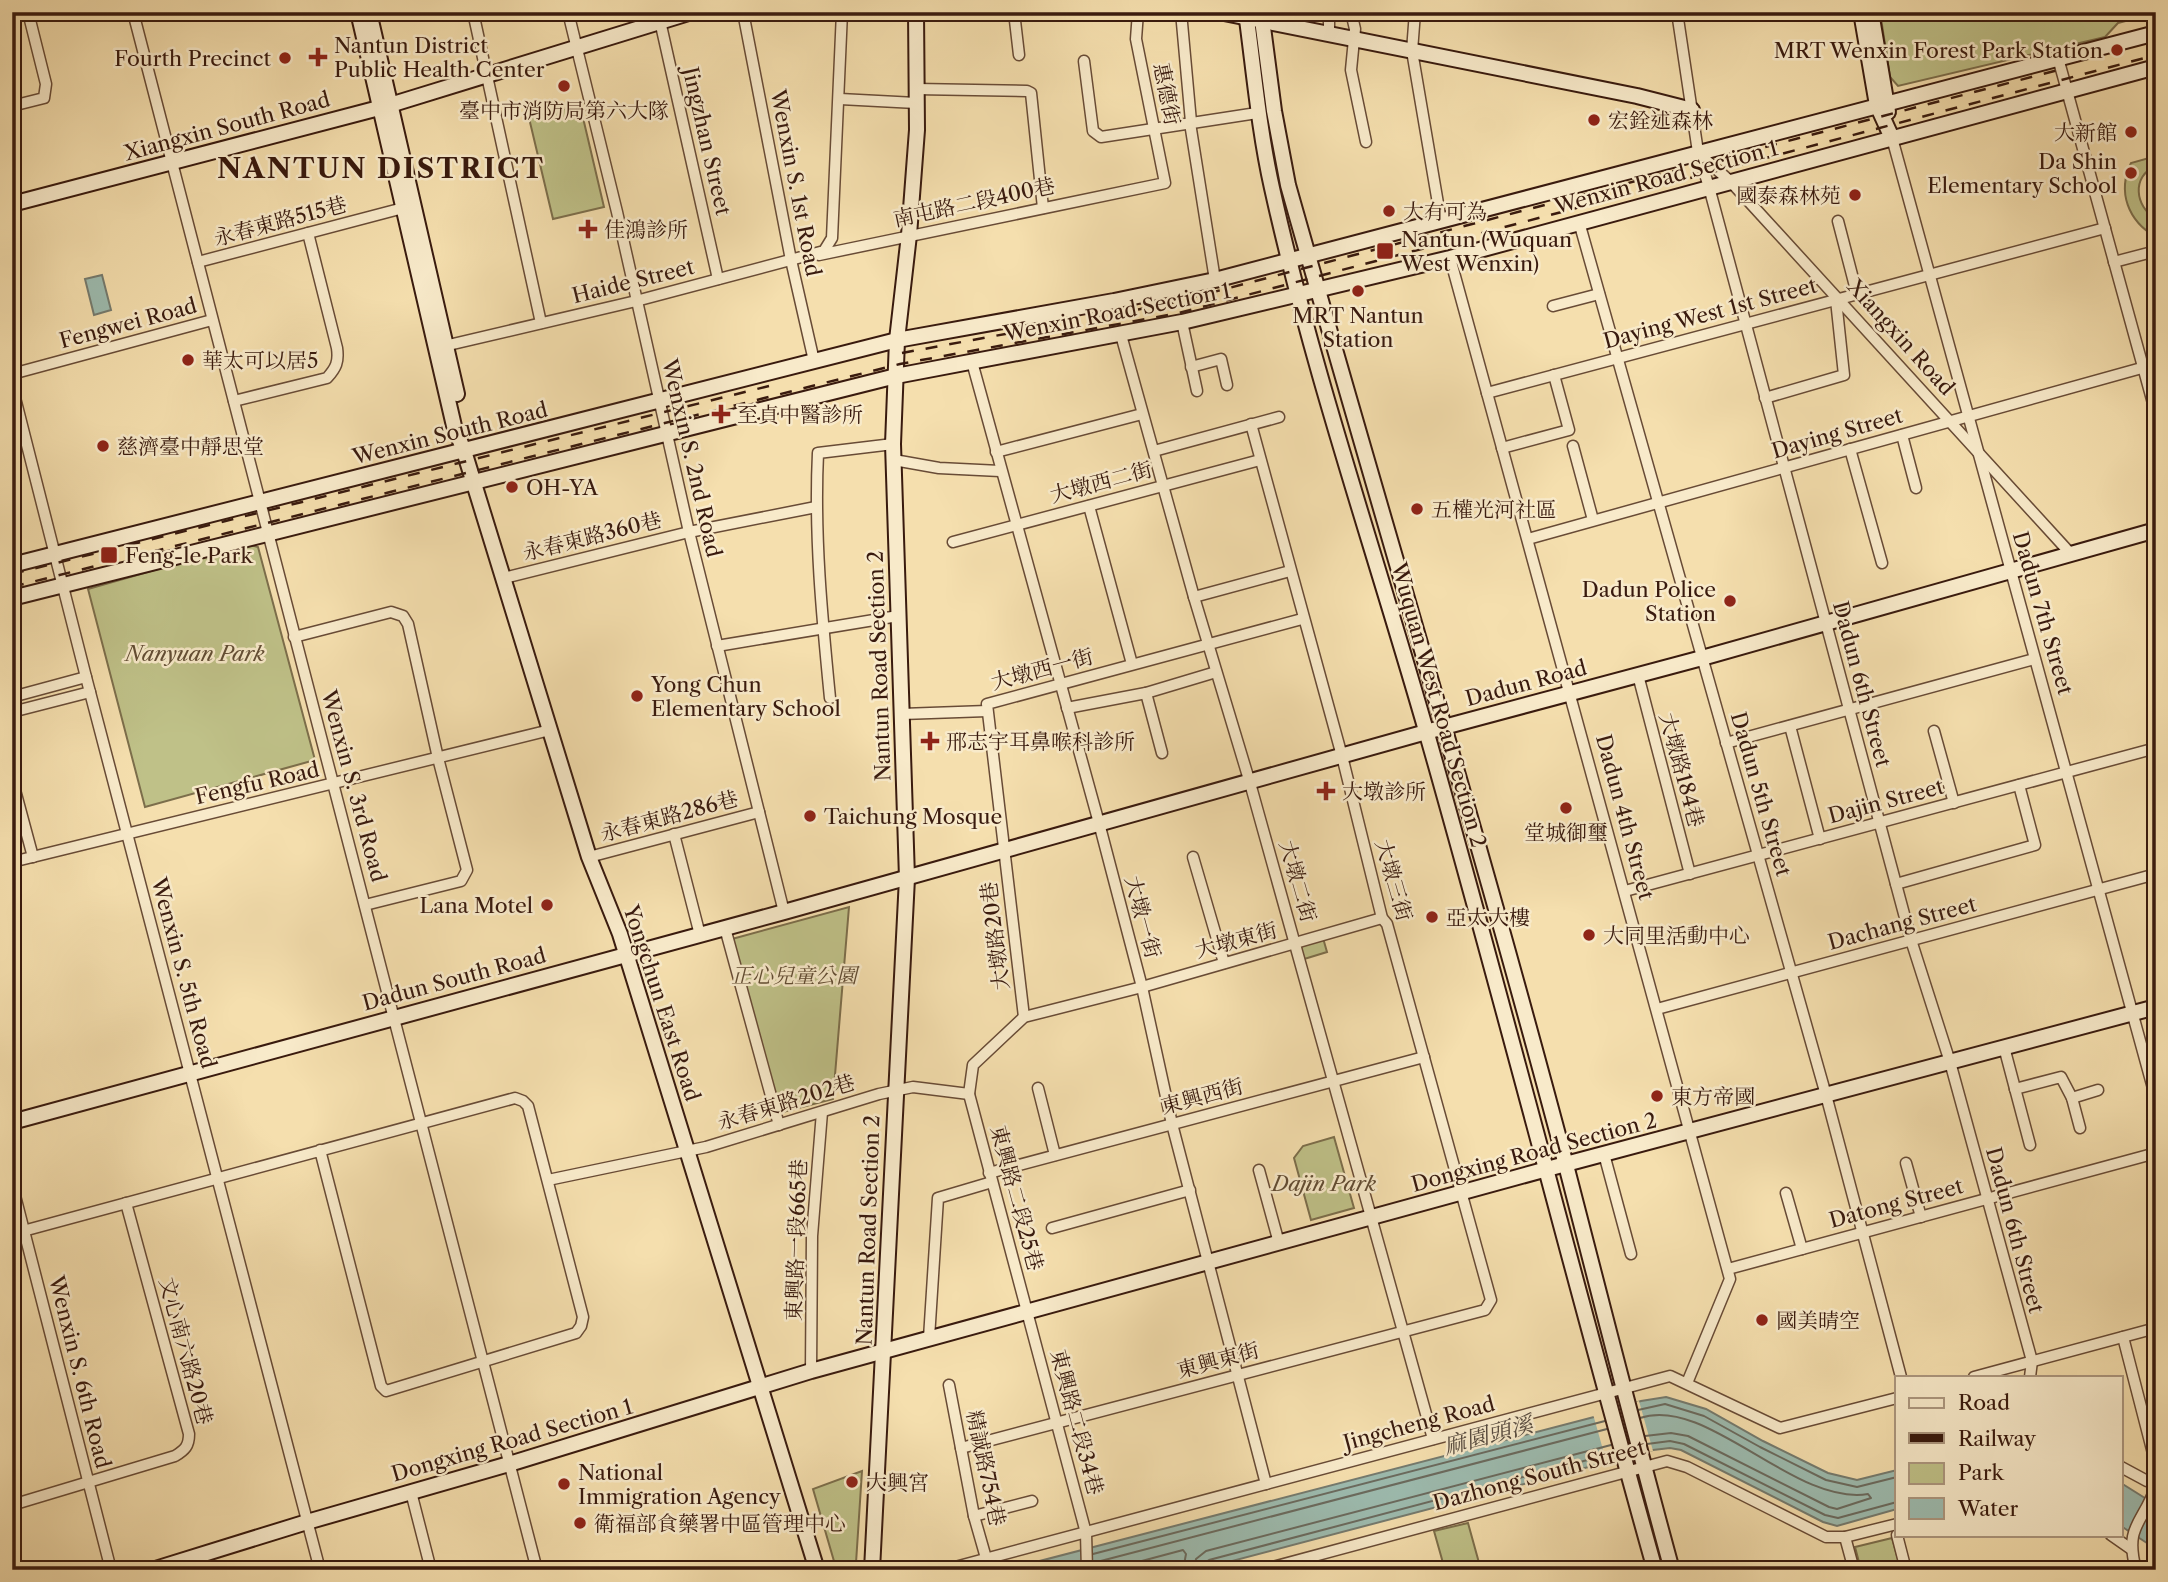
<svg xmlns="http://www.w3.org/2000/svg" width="2168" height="1582" font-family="'Libre Caslon Text','Noto Serif TC',serif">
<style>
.green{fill:#bfc188;stroke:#7c6e4b;stroke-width:2}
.water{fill:#9dbcb0;stroke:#757b6f;stroke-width:2}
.pier{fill:#f5dfae}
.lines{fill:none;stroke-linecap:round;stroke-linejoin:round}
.shore{stroke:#6b6b5f;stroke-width:2}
.street-casing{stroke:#684b36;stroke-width:13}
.secondary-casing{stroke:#391a0e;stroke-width:18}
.street{stroke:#f8eaca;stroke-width:10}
.secondary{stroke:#f8eaca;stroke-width:14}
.rail{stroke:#391a0e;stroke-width:2.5;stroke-dasharray:12 12;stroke-linecap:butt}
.poi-dot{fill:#8f2418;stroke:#f8eaca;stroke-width:2.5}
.labels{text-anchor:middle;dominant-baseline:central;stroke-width:5;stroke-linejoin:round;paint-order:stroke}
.poi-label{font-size:21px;fill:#391a0e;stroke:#f8eaca;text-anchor:start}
.street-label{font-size:21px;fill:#391a0e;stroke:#f8eaca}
.park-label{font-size:21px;font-style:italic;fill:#614c33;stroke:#f8eaca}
.water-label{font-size:23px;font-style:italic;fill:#574b3f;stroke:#f8eaca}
.district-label{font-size:28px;font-weight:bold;letter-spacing:2px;fill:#391a0e;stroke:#f8eaca}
</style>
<rect width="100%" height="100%" fill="#f5dfae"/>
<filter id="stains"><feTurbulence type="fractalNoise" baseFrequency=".00286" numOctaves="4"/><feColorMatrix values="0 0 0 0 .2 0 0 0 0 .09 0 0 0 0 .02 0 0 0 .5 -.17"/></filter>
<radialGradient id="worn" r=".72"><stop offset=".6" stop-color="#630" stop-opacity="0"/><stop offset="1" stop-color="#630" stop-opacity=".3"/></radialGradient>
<g class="green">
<polygon points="1880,12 2156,12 2156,13 2118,23 2105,37 1898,86 1890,77"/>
<polygon points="580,105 604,207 553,219 529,118"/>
<path d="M2156,156V166C2131,176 2135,207 2156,219V237C2128,221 2117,192 2131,163Z"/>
<polygon points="246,544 258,547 315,760 145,807 88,589"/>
<polygon points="849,907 833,1099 779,1113 732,939"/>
<polygon points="1323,938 1327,952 1301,960 1296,945"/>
<polygon points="1334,1137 1354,1208 1311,1220 1294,1158 1303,1146"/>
<polygon points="862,1471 856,1563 836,1568 813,1489"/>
<polygon points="1468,1523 1481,1570 1445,1570 1434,1531"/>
<polygon points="1892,1538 1901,1570 1861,1570 1855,1547"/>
</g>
<g class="water">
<polygon points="102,275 111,310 94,315 85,279"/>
<polygon points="1666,1397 1706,1409 1763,1441 1828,1473 1857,1480 1897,1470 1897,1509 1837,1526 1823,1522 1681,1450 1670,1448 1653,1450 1198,1570 1005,1570 1594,1417 1641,1401"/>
<polygon points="2121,1483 2156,1505 2156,1549 2121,1526"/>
</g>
<polygon class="pier" points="1639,1401 1653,1451 1607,1464 1593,1414"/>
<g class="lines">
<g class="shore">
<polyline points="1638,1410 1665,1404 1704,1416 1760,1447 1826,1480 1857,1487 1897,1477"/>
<path d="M1640,1418C1707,1395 1794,1506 1868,1494L1871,1498L1837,1509L1829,1507L1688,1436L1671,1433L1645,1436"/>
<polyline points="1647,1444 1670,1441 1684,1444 1825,1515 1838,1518 1897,1502"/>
<polyline points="1093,1554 1605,1421"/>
<polyline points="1093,1563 1607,1429"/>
<polyline points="1108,1570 1183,1550 1186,1554 1183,1570"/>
<polyline points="1194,1570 1196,1559 1206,1551 1611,1445"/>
<polyline points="1202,1570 1204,1563 1209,1560 1614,1453"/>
</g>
<g class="street-casing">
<g id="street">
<polyline points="133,12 537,1570"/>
<polyline points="473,12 541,323"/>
<polyline points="568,12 617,212 689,532 784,912"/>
<polyline points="658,12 718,279"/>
<polyline points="743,12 791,260 814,361"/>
<polyline points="1014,12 1019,55"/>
<polyline points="1181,12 1191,122"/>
<polyline points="1351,12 1355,29 1351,70 1366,142"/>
<polyline points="1415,12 1412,51 1441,221"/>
<polyline points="1677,12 1698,152 1709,187 1911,940 1950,1062 2032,1361 2030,1377"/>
<polyline points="1329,35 1329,12"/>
<polyline points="2058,58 2156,414"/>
<polyline points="1084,61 1093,131 1101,137 1257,113"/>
<polyline points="916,89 1027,91 1031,93 1043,208"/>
<polyline points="840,99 916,103"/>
<polyline points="12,106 44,98 46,84 28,12"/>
<polyline points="1190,123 1215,280"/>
<polyline points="1892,138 2156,1099"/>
<polyline points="1699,154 1731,182 2070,553"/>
<polyline points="1838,221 1857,294"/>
<polyline points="1579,222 1826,1095 1901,1377"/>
<polyline points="819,255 1165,183 1136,39 1138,12"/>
<polyline points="1450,258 1730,1279 1687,1383"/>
<polyline points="198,262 407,207"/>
<polyline points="2114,262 2156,251"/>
<polyline points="1553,306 1599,294"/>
<polyline points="1182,322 1197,391"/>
<polyline points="1121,335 1194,597 1250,783 1433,1439"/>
<polyline points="440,347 636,301 824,251 832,238 842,12"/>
<polyline points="972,362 1099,823 1142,987 1172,1124 1266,1484"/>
<polyline points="1191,367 1221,359 1227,385"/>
<polyline points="12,374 212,320"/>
<polyline points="12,386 86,677 320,1570"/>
<polyline points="1487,393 2105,228"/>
<polyline points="1765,398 1844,375 1836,300"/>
<path d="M234,401L327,378C336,368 339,362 337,348L308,233"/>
<polyline points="1902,435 1916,488"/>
<polyline points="1573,446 1593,520"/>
<polyline points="1502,448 1569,430 1554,375"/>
<polyline points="1850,449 1882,563"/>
<polyline points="1154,451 1279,417"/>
<polyline points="996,452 1142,414"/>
<polyline points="894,460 939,468 1000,471"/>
<polyline points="1089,506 1132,664"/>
<polyline points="1528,539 2156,364"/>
<polyline points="953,542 1260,460"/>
<polyline points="504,578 689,532 816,507"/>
<polyline points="1194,597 1290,571"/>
<polyline points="294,637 391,612 403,616 408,624 438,758 467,870 461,881 365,905"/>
<polyline points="717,646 898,616"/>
<polyline points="1638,675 1690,874"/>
<polyline points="1146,693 1162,753"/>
<polyline points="12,697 86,677"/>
<path d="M830,698C822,617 814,535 818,453L893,444"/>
<polyline points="1067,708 1146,693 1216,672"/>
<polyline points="12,712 90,692"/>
<polyline points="902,714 987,711"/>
<polyline points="1790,726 1820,839"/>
<polyline points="1934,731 1954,803"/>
<polyline points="1726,743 2034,659"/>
<polyline points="12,779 33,857"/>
<polyline points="674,834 700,935"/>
<polyline points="589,857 759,812"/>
<polyline points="1193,857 1224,963"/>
<polyline points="12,862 550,730"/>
<polyline points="1896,884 2035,845 2019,785"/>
<polyline points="1625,891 2156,748"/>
<polyline points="725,928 779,1125"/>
<polyline points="1657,1009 2156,874"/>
<polyline points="1024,1017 987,704 1302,619"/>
<polyline points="2004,1047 2030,1145"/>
<polyline points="1038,1088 1055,1155"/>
<polyline points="2015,1089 2061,1077 2072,1098 2080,1128"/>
<polyline points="969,1094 1086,1533 1087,1570"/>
<polyline points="2072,1098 2098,1090"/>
<polyline points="1604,1154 1631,1254"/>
<polyline points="1906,1163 1921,1217"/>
<polyline points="1259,1170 1279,1243"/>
<polyline points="989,1173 1424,1057"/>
<polyline points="548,1180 706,1147 879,1094 913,1087 969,1094 973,1065 1024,1017 1142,987 1382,918"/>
<polyline points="12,1184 111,1570"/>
<polyline points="1786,1193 1802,1249"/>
<polyline points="1052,1228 1190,1190"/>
<polyline points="12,1234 515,1098 523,1101 528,1106 583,1317 581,1326 576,1333 386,1391 381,1386 320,1150"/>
<polyline points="1728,1269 2156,1153"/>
<polyline points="2123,1337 2156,1465"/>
<polyline points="929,1338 938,1198 992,1182"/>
<polyline points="811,1371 812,1236 822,1112"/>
<polyline points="1974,1377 2156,1328"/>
<polyline points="949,1385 974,1516 986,1558"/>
<polyline points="961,1448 1485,1310 1491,1300 1387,924 1382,918 1342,756 1251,424"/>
<polyline points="2121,1467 2147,1481 2156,1482"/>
<polyline points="411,1492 431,1570"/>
<path d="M12,1505L175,1456C185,1450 189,1446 189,1434L126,1203"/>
<polyline points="974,1516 1032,1501"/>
<polyline points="1897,1535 1906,1570"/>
<polyline points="2111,1535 2131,1549"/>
<polyline points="1845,1537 1854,1570"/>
<polyline points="944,1570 1670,1376 1780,1428 1897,1398"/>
<polyline points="1262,1570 1667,1461 1687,1467 1826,1537 1845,1537 1897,1524"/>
<path d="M2136,1570C2124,1525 2143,1524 2156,1486"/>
</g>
</g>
<g class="secondary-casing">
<g id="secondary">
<polyline points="358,12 454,426 464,451 589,857 620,934 817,1570"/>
<polyline points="369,12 457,394"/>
<polyline points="1219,12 1637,96 1692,110"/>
<path d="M1246,12C1254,71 1259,130 1272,188C1313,373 1375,552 1427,734C1506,1011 1577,1292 1655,1570"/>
<path d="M1261,12L1274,111L1288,185C1380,511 1479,836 1566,1165C1601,1300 1635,1435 1672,1570"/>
<polyline points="1861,12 1877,105 1892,138"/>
<polyline points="1871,12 1888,112"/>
<polyline points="390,105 692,12"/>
<polyline points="12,204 379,108"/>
<polyline points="12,565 897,340 1114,301 1215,280 2156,33"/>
<polyline points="12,598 896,376 1182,322 1450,258 2156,67"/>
<polyline points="12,1122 784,912 1444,727 1702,658 2156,530"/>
<polyline points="152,1570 307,1522 509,1464 811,1371 1547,1169 2156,1007"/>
<polyline points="872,1570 907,878 893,444 897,340 909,235 917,130 916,12"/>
</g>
</g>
<use href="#street" class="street"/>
<use href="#secondary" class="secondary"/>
<g class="rail">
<polyline points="902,353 1168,304 2058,70"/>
<polyline points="12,574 777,384"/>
<polyline points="12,587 900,364 1179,313 2156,55"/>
</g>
</g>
<g class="poi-dot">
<circle cx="2117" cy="50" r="7"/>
<path d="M314.5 46.5h7v7h7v7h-7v7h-7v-7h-7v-7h7z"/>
<circle cx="285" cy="58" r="7"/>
<circle cx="564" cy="86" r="7"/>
<circle cx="1594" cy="120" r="7"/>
<circle cx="2131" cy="132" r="7"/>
<circle cx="2131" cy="173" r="7"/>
<circle cx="1855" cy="195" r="7"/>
<circle cx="1389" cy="211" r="7"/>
<path d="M584.5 218.5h7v7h7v7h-7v7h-7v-7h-7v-7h7z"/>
<rect x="1376" y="242" width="18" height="18" rx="3.5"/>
<circle cx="1358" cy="291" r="7"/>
<circle cx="188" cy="360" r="7"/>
<path d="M717.5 403.5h7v7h7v7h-7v7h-7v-7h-7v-7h7z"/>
<circle cx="103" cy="446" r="7"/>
<circle cx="512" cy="487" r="7"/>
<circle cx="1417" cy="509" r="7"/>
<rect x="100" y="546" width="18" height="18" rx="3.5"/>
<circle cx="1730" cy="601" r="7"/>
<circle cx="637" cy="696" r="7"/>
<path d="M926.5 730.5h7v7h7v7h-7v7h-7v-7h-7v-7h7z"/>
<path d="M1322.5 780.5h7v7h7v7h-7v7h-7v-7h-7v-7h7z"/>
<circle cx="1566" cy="808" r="7"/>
<circle cx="810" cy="816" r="7"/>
<circle cx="547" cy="905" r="7"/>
<circle cx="1432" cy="917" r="7"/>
<circle cx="1589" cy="935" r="7"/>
<circle cx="1657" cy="1096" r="7"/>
<circle cx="1762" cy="1320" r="7"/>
<circle cx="852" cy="1482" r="7"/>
<circle cx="564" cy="1484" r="7"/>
<circle cx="580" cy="1523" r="7"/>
</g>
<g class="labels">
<g class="poi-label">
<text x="334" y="45">Nantun District<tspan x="334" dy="24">Public Health Center</tspan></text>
<text x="2103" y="50" text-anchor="end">MRT Wenxin Forest Park Station</text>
<text x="271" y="58" text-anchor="end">Fourth Precinct</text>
<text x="564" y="110" text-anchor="middle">臺中市消防局第六大隊</text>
<text x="1608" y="120">宏銓述森林</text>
<text x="2117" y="132" text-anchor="end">大新館</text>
<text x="2117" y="161" text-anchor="end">Da Shin<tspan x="2117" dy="24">Elementary School</tspan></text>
<text x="1841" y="195" text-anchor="end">國泰森林苑</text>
<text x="1403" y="211">大有可為</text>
<text x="604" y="229">佳鴻診所</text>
<text x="1401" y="239">Nantun (Wuquan<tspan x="1401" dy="24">West Wenxin)</tspan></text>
<text x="1358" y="315" text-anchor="middle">MRT Nantun<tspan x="1358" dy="24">Station</tspan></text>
<text x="202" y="360">華太可以居5</text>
<text x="737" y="414">至貞中醫診所</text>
<text x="117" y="446">慈濟臺中靜思堂</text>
<text x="526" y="487">OH-YA</text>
<text x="1431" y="509">五權光河社區</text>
<text x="125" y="555">Feng-le Park</text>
<text x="1716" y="589" text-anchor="end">Dadun Police<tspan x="1716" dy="24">Station</tspan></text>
<text x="651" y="684">Yong Chun<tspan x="651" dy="24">Elementary School</tspan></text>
<text x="946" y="741">邢志宇耳鼻喉科診所</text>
<text x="1342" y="791">大墩診所</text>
<text x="824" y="816">Taichung Mosque</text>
<text x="1566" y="832" text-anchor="middle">堂城御璽</text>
<text x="533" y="905" text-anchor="end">Lana Motel</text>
<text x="1446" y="917">亞太大樓</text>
<text x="1603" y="935">大同里活動中心</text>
<text x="1671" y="1096">東方帝國</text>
<text x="1776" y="1320">國美晴空</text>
<text x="578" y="1472">National<tspan x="578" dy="24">Immigration Agency</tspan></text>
<text x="866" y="1482">大興宮</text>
<text x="594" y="1523">衛福部食藥署中區管理中心</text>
</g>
<g class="street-label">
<text transform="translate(1167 94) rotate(79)">惠德街</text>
<text transform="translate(227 126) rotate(-15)">Xiangxin South Road</text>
<text transform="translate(707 141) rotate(77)">Jingzhan Street</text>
<text transform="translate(1666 177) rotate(-15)">Wenxin Road Section 1</text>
<text transform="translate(796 183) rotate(79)">Wenxin S. 1st Road</text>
<text transform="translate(974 202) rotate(-12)">南屯路二段400巷</text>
<text transform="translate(280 221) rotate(-15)">永春東路515巷</text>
<text transform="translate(633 281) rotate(-14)">Haide Street</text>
<text transform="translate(1117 312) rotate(-11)">Wenxin Road Section 1</text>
<text transform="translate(1710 313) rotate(-15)">Daying West 1st Street</text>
<text transform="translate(128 323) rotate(-15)">Fengwei Road</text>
<text transform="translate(1901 337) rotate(48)">Xiangxin Road</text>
<text transform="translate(450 433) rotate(-14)">Wenxin South Road</text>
<text transform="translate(1837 433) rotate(-16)">Daying Street</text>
<text transform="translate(692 458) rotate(77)">Wenxin S. 2nd Road</text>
<text transform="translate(1101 482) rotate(-15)">大墩西二街</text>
<text transform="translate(592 536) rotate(-14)">永春東路360巷</text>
<text transform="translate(2043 613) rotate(74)">Dadun 7th Street</text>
<text transform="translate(879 666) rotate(-92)">Nantun Road Section 2</text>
<text transform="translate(1042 669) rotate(-15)">大墩西一街</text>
<text transform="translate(1526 683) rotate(-15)">Dadun Road</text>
<text transform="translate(1862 684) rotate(75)">Dadun 6th Street</text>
<text transform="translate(1439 705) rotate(74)">Wuquan West Road Section 2</text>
<text transform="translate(1682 770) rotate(75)">大墩路184巷</text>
<text transform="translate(257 783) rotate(-13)">Fengfu Road</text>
<text transform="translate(354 786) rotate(75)">Wenxin S. 3rd Road</text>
<text transform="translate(1761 794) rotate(74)">Dadun 5th Street</text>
<text transform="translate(1886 801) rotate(-15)">Dajin Street</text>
<text transform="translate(669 816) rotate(-15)">永春東路286巷</text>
<text transform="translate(1625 817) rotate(75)">Dadun 4th Street</text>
<text transform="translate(1394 880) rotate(74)">大墩三街</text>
<text transform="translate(1298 881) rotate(74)">大墩二街</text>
<text transform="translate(1143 917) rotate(75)">大墩一街</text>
<text transform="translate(1902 923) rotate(-15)">Dachang Street</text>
<text transform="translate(995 936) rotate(-97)">大墩路20巷</text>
<text transform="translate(1236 940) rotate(-15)">大墩東街</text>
<text transform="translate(184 973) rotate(75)">Wenxin S. 5th Road</text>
<text transform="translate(454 979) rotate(-15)">Dadun South Road</text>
<text transform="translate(662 1003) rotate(72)">Yongchun East Road</text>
<text transform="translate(1202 1096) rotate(-15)">東興西街</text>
<text transform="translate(786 1102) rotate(-17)">永春東路202巷</text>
<text transform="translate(1534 1152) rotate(-15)">Dongxing Road Section 2</text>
<text transform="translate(1017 1198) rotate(75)">東興路二段25巷</text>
<text transform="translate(1896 1203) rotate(-15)">Datong Street</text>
<text transform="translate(868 1230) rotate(-88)">Nantun Road Section 2</text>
<text transform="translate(2015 1230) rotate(75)">Dadun 6th Street</text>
<text transform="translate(796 1240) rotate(-88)">東興路一段665巷</text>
<text transform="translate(186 1351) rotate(75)">文心南六路20巷</text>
<text transform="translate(1218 1360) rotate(-15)">東興東街</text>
<text transform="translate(80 1372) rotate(76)">Wenxin S. 6th Road</text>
<text transform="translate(1077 1422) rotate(75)">東興路二段34巷</text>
<text transform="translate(1419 1423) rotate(-15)">Jingcheng Road</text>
<text transform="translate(512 1440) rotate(-16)">Dongxing Road Section 1</text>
<text transform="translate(986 1468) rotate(78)">精誠路754巷</text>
<text transform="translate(1539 1475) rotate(-15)">Dazhong South Street</text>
</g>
<g class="park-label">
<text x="195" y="653">Nanyuan Park</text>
<text x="794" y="975">正心兒童公園</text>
<text x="1324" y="1183">Dajin Park</text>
</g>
<g class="water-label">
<text transform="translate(1488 1435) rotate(-15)">麻園頭溪</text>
</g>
<g class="district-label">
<text x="381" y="168">NANTUN DISTRICT</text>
</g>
</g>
<rect width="2168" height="1582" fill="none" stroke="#f5dfae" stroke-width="42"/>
<rect x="14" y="14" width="2140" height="1554" fill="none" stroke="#391a0e" stroke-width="3.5"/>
<rect x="21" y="21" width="2126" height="1540" fill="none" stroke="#391a0e" stroke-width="2"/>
<rect x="1895" y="1376" width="228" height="161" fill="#f8eaca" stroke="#ac977f" stroke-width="2"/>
<rect x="1909" y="1398" width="35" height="10" fill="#f8eaca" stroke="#ac977f" stroke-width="2"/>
<text x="1958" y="1410" font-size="21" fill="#391a0e">Road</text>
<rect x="1909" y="1433" width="35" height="10" fill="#391a0e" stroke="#ac977f" stroke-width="2"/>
<text x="1958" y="1446" font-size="21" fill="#391a0e">Railway</text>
<rect x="1909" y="1463" width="35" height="21" fill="#bfc188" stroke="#ac977f" stroke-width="2"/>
<text x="1958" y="1480" font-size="21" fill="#391a0e">Park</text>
<rect x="1909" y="1498" width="35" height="21" fill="#9dbcb0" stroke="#ac977f" stroke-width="2"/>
<text x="1958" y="1516" font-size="21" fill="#391a0e">Water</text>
<rect width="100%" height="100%" filter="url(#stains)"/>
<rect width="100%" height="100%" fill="url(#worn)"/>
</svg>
